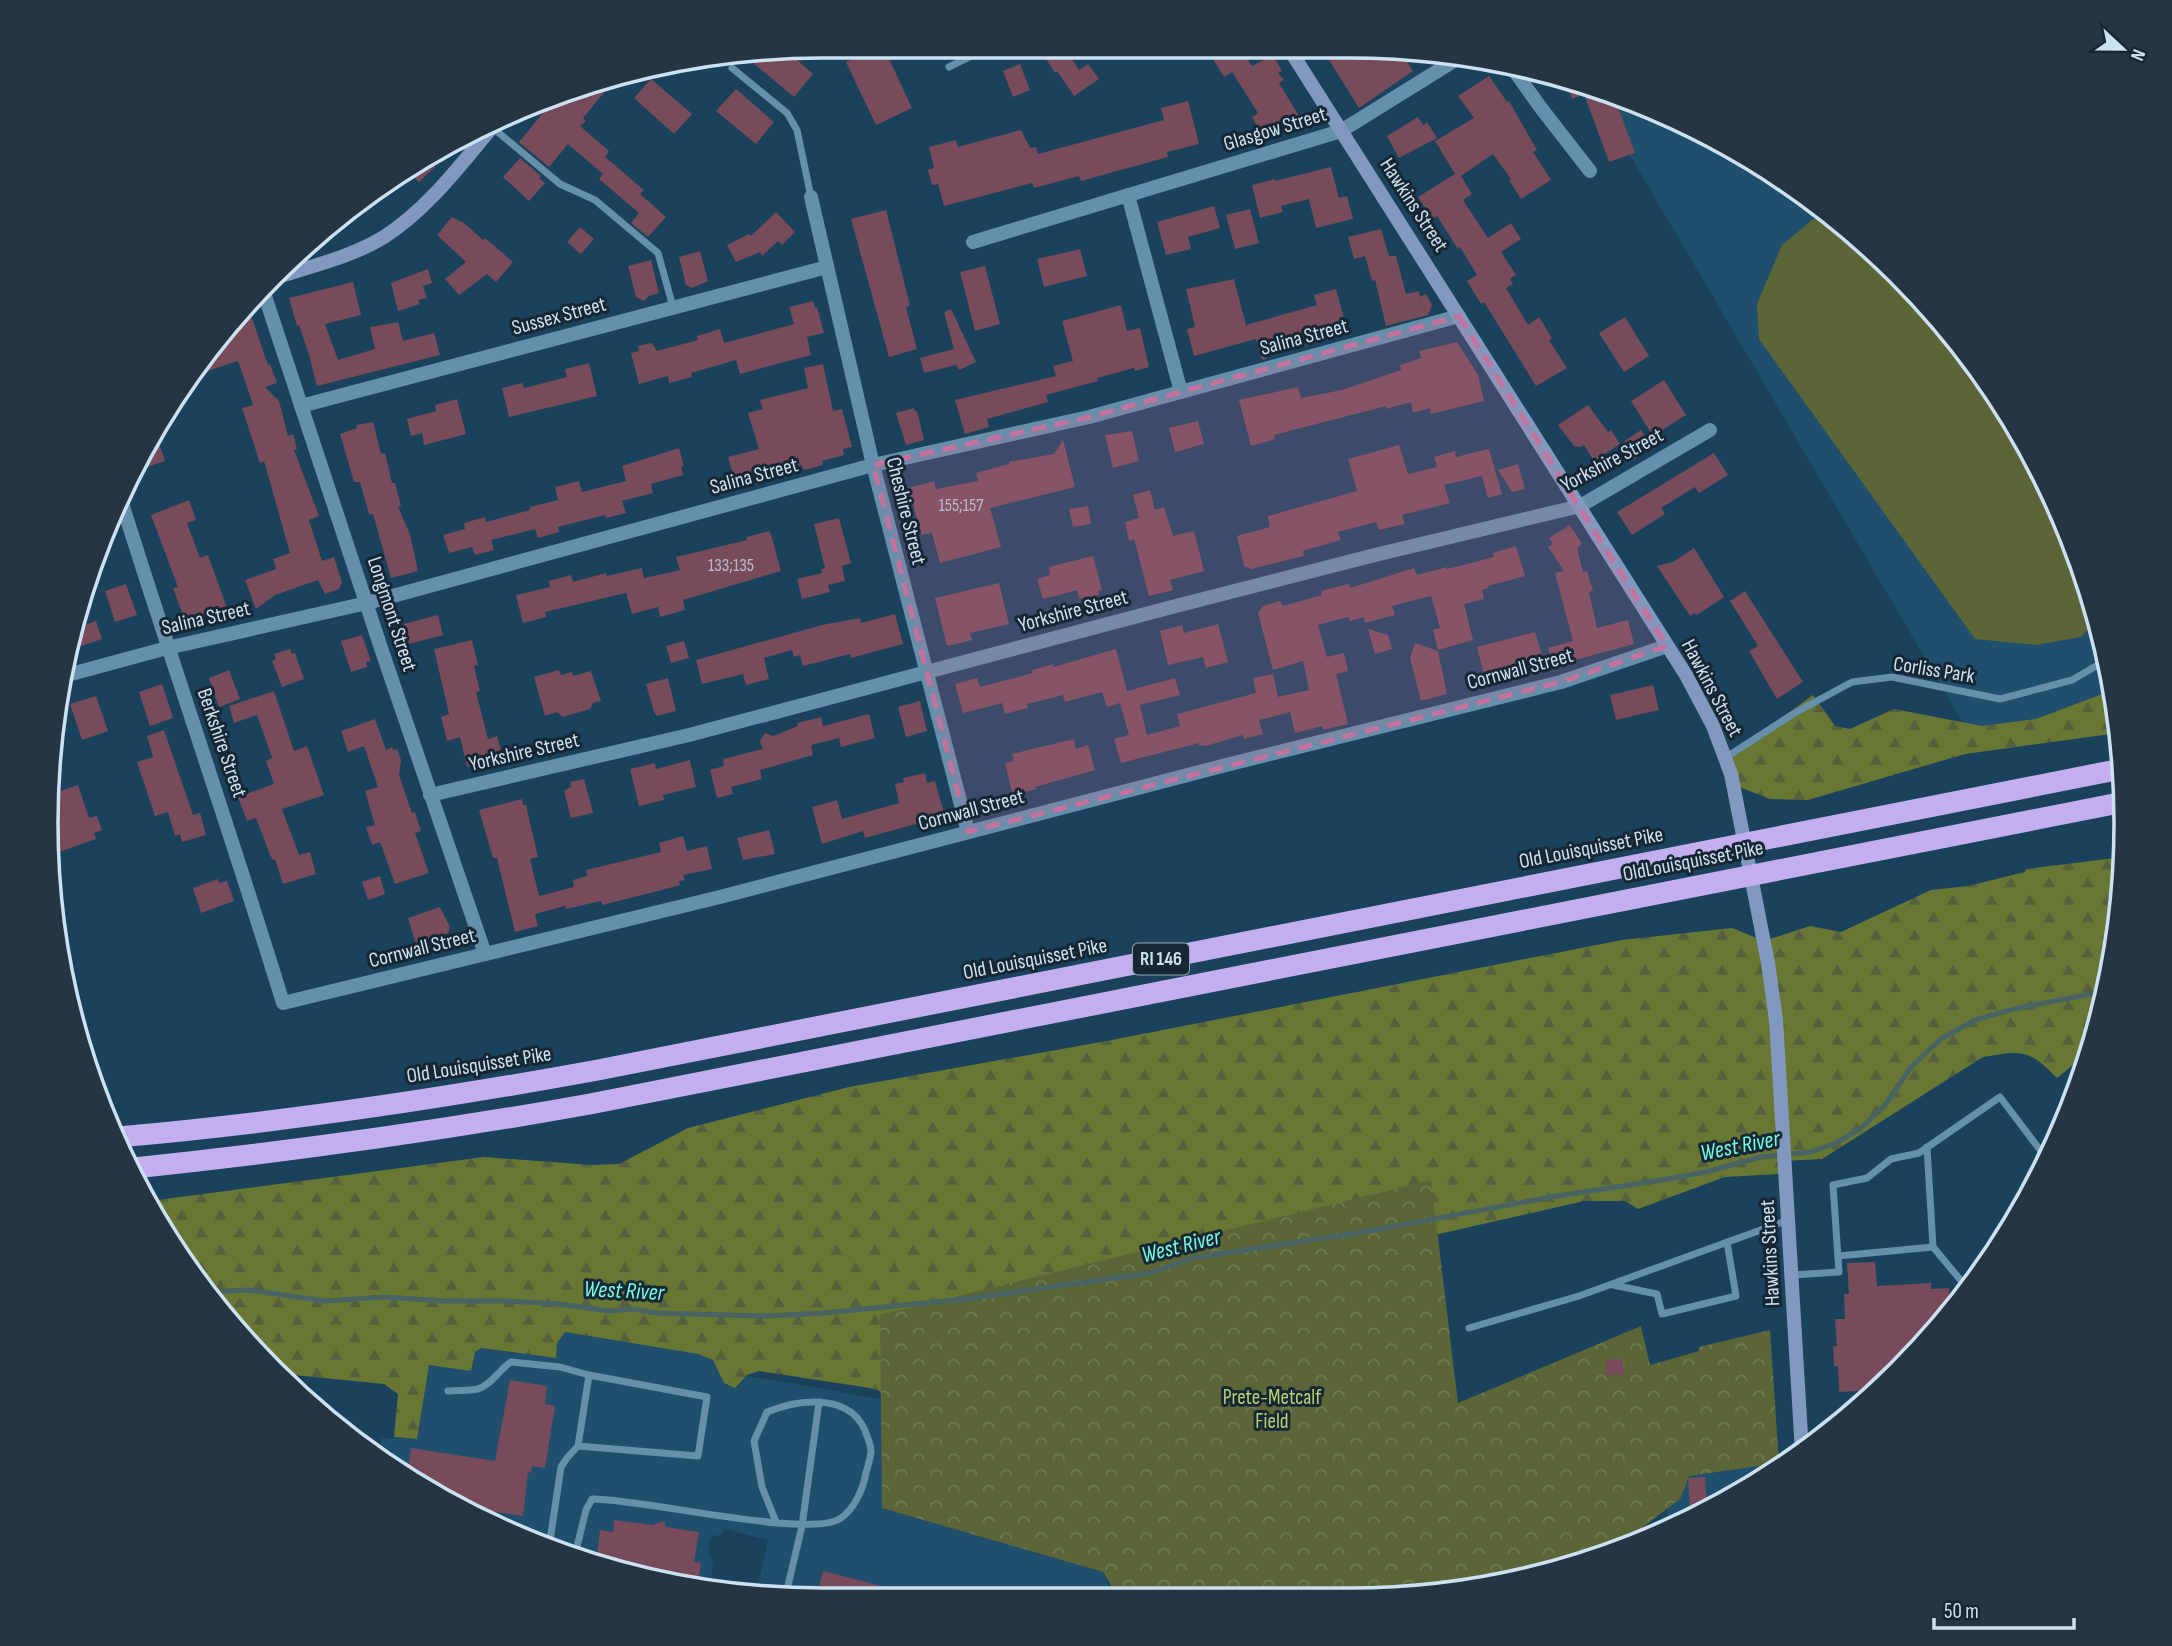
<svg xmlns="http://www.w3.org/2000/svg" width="2172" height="1646" font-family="'Sofia Sans Condensed',sans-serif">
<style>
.built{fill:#1f4f6d}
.grass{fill:#5b6537}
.forest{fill:url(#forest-firs)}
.park{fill:url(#park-crowns)}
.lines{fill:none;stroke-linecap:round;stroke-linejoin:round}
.stream{stroke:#486464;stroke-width:5}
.building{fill:#774b59}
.lane{stroke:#658fab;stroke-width:7}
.street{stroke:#658fab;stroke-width:14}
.secondary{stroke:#8199bf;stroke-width:14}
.highway{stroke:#c3afef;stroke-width:21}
.marked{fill:#c6729e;fill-opacity:0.2;stroke:#c6729e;stroke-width:5;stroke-dasharray:14 9;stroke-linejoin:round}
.labels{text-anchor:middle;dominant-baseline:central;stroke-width:6;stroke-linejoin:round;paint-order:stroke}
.number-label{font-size:18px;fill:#b7bccb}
.shield{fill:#162733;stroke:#95a9b8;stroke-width:2}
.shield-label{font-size:19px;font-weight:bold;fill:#cce1f1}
.street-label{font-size:21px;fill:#cce1f1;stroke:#162733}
.park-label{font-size:21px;fill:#bdd172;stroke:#162733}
.water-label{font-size:23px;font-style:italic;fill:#76fae1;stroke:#162733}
.rim{fill:none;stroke:#cce1f1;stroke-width:3.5}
</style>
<defs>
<pattern id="forest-firs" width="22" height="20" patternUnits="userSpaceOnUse" patternTransform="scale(1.75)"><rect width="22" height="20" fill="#697734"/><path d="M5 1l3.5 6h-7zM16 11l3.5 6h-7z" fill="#55603d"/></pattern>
<pattern id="park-crowns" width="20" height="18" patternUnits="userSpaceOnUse" patternTransform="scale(1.75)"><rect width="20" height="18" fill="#5b6537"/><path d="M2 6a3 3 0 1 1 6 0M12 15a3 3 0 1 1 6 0" fill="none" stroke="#717b54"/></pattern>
</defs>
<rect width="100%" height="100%" fill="#1a425c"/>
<g class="built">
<polygon points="1590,87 1693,126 1822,206 1899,274 1995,391 2067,525 2111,671 2116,720 1979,750"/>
<polygon points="565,1332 698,1354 713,1360 724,1383 736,1374 881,1399 882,1508 1103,1572 1112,1594 756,1594 768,1540 725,1529 721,1535 712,1536 708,1549 713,1565 709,1591 573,1559 391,1470 377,1458 382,1438 417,1439 428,1365 475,1352 480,1348 555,1358 557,1343"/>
<polygon points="1789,1463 1781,1469 1648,1540 1664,1529 1673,1482 1681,1468"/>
</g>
<polygon class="grass" points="1822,212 1830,213 1899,274 1995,391 2067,525 2096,621 2081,637 2036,645 1975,639 1759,339 1757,304 1782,245"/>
<g class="forest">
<polygon points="2113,690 2118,733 1965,754 1808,800 1770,799 1737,786 1730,756 1813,695 1835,726 1850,729 1894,709 1982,726 2036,719"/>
<path d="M2123,857L2112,974L2083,1068L2073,1065L2057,1078C2029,1049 2022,1050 1983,1057L1822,1159L1783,1161L1778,1174L1725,1177L1638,1209L1625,1201H1584L1430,1236L889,1399L878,1390L870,1388L759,1371L747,1375L735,1388L724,1383L713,1360L698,1354L565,1332L557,1343L556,1358L481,1348L475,1352L471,1371L429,1365L417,1439L394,1437L398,1394L384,1384L274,1373L177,1255L150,1201L484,1157L592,1165L619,1164L688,1128L849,1087L1112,1040L1622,940L1732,928L1764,941L1810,926L1841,932L1931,890L1968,886L2025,872L2026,869Z"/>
</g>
<polygon class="park" points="1431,1180 1458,1403 1641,1326 1650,1365 1699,1351 1699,1347 1770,1330 1779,1463 1689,1476 1680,1499 1611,1551 1450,1594 1116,1594 1103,1572 882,1508 880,1315"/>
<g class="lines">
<polyline class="stream" points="207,1292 248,1290 326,1301 384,1297 445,1301 507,1301 559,1304 609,1311 632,1309 657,1313 767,1316 824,1313 965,1299 1150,1273 1193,1258 1363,1232 1557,1196 1662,1180 1706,1172 1761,1157 1811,1152 1836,1143 1861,1128 1885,1105 1911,1067 1941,1039 1975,1020 2018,1008 2107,991"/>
</g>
<g class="building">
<polygon points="880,46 883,46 912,108 876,125 846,62"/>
<polygon points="1038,46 1064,46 1079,70 1088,64 1099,79 1074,96 1057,71 1055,73"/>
<polygon points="1227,47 1240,47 1252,66 1273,55 1282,71 1278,73 1284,80 1279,83 1299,116 1264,138 1252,117 1258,113 1232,72 1224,77 1211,56"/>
<polygon points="1321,47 1397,47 1413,71 1359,108"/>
<polygon points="786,50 813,74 794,97 752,62 760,54"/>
<polygon points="1020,64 1030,90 1013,97 1003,71"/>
<polygon points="621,72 583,118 586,121 580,126 609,151 605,157 644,190 640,194 666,217 648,237 631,223 639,213 599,179 603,174 568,144 549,167 519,142 553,101 562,97 567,101 576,91"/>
<polygon points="1489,76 1507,102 1509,101 1537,150 1533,152 1551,180 1521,199 1509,180 1511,179 1493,154 1461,176 1472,194 1463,200 1488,238 1511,223 1521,239 1501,252 1516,275 1510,279 1513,284 1506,288 1528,325 1539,317 1552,338 1549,340 1567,368 1536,386 1484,302 1481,304 1467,281 1477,275 1460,247 1458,249 1437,216 1432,219 1418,197 1455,174 1435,141 1474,118 1458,96"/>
<polygon points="1564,77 1614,96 1635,153 1609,162 1584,94 1572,99"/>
<polygon points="651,79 692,114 674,134 634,98"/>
<polygon points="736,89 774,122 756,144 716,111"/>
<polygon points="1188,101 1199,144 1167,152 1168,157 1081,181 1079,176 1034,188 1032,183 944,206 938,184 932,185 928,170 934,168 929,147 956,140 958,147 1021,130 1030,148 1036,147 1038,154 1164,120 1161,108"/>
<polygon points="1418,117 1423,125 1427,122 1437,138 1399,158 1387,136"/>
<polygon points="447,145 448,146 435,162 435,167 419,182 415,178 393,185 392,182 434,150"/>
<polygon points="520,158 541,176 539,178 545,183 529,201 503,177"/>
<polygon points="1331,167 1339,198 1347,196 1353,219 1316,228 1309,199 1281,206 1283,212 1260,218 1252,185 1275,179 1275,181"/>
<polygon points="1214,206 1220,228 1188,237 1191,249 1166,255 1157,222"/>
<polygon points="1250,209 1259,243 1235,249 1226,215"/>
<polygon points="886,210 910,306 906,307 917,349 889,357 851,219"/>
<polygon points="776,212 795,232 782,245 778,241 762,256 760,252 736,262 727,245 749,234 751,236"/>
<polygon points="452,217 464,223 483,240 485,238 513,262 496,282 487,274 459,295 445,279 466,262 437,235"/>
<polygon points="580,227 594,239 581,254 567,242"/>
<polygon points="1381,229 1389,256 1396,256 1406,294 1419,291 1420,297 1426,294 1432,305 1428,315 1386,326 1375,280 1372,281 1365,256 1354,259 1348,237"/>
<polygon points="1080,249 1087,276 1044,287 1037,259"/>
<polygon points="700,251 708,281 692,288 686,285 679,257"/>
<polygon points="651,260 659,293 649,296 644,301 636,297 628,266"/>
<polygon points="985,266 1000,324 975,331 960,272"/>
<polygon points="428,269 432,283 423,286 427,298 418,300 420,304 398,311 391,283"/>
<polygon points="1234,279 1246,325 1317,305 1314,295 1336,289 1345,322 1316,330 1319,342 1294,348 1293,345 1270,350 1266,359 1262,360 1256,339 1194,356 1187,329 1195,327 1186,289"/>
<polygon points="353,282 361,315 325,324 338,360 375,349 370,327 398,322 403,341 434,333 440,355 317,386 309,355 299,325 297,326 289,298"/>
<polygon points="813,301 815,308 817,307 824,333 807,337 811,355 740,374 736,360 691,373 692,377 669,383 668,376 639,384 631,353 639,351 638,346 652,343 657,351 698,340 697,336 720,329 724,343 794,324 789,307"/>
<polygon points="1121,305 1127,331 1140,328 1149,367 1135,371 1134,368 1097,378 1098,381 1046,395 1048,402 987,419 989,427 965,434 955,400 1056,376 1053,366 1073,361 1062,321"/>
<polygon points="951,309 976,362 959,370 956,365 924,373 920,358 954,349 944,312"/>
<polygon points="251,315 268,365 270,364 277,383 265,387 279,401 288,436 293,434 297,449 294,450 319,516 309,520 322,561 334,557 342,582 339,589 325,594 318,580 275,595 256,609 245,580 276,569 273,559 290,553 264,461 260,463 242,408 253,405 238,361 207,371 203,359 235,320"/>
<polygon points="1625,317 1649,356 1624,372 1599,333"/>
<polygon points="1457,342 1478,375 1484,401 1431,414 1430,408 1413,413 1411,402 1386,409 1386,406 1274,435 1275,439 1251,446 1239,400 1298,387 1301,398 1342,390 1401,370 1400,365 1421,358 1419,351"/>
<polygon points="589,363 597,396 509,417 502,388 522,383 524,388 567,377 565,369"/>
<polygon points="823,364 833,411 842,409 852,447 843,449 844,455 822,461 823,465 804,470 801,465 755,477 756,482 737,487 728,457 759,449 748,413 763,409 760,400 808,388 804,368"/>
<polygon points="1664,380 1686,415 1653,436 1631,401"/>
<polygon points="457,399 466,434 424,445 422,433 411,436 407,419 436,411 435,405"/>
<polygon points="1588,405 1608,432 1611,430 1620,444 1594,461 1584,445 1580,447 1574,446 1558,425"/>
<polygon points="914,408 915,411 917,411 924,440 906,445 896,413"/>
<polygon points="1198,421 1204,444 1175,452 1169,428"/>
<polygon points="373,422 381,454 385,453 392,483 395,483 401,506 398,507 410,534 418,571 391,578 373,514 369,514 360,482 354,482 340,434 357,428 356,425"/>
<polygon points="1641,430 1652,447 1633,460 1622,443"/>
<polygon points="1132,431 1139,461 1113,468 1105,435"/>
<polygon points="157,439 165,461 129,473 147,443"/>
<polygon points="1063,440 1075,487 990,508 1001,547 940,563 932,533 921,535 909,488 934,481 936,489 978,481 976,473 1009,464 1009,462 1054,454"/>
<polygon points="1399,445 1408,474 1437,467 1434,457 1455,451 1456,457 1489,449 1502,494 1488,498 1482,476 1444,485 1450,503 1402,515 1405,524 1379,530 1376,522 1338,532 1341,540 1303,551 1304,556 1251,569 1244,566 1237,536 1270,527 1268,516 1357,491 1348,459"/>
<polygon points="679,448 684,466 681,467 683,475 651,484 653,493 622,501 626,513 606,518 605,515 558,527 559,532 538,538 535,529 491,540 494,550 475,555 472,547 449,553 443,535 465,529 464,523 485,517 486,522 530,510 530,507 558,500 555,487 579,481 582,492 626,481 622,466"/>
<polygon points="1714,453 1728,475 1699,493 1695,487 1661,508 1665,514 1632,535 1617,512"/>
<polygon points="1518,464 1525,489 1512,492 1498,470"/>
<polygon points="1150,490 1155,510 1164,507 1173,536 1194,531 1204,571 1170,580 1173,590 1149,596 1134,539 1129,541 1125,522 1139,518 1133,495"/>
<polygon points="189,500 196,520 187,523 200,558 208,555 227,608 191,619 190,616 184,618 173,588 178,587 151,515"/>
<polygon points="1088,506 1091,524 1073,527 1069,509"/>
<polygon points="839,518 851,563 842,566 845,581 828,585 830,592 802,599 797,579 822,573 821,569 825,568 814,524"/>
<polygon points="1570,525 1582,544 1577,548 1583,572 1587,571 1593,591 1589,592 1597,628 1628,620 1634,644 1553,666 1548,648 1573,641 1555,573 1564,571 1548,547 1553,544 1549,538"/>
<polygon points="770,531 781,571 683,600 685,610 660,617 658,607 632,614 626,593 545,612 546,617 523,623 516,595 550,587 549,581 571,575 573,582 606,573 607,576 642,568 644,578 680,570 676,557 747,540 746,537"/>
<polygon points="1516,546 1525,576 1488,586 1489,588 1482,590 1484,599 1464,604 1473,640 1438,650 1433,630 1440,628 1431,596 1392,606 1395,615 1365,623 1364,617 1350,621 1348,617 1318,625 1327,657 1344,653 1348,671 1336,674 1348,724 1323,730 1322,726 1295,733 1290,712 1259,720 1263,734 1244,739 1243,735 1209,745 1199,746 1199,743 1121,763 1114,739 1129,735 1120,703 1107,707 1102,692 1065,702 1063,695 1027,704 1028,708 1005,714 1002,703 963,713 955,684 977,678 980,687 1033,673 1032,670 1053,664 1053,667 1116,649 1127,691 1175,678 1180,695 1140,705 1147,735 1180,726 1177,714 1256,693 1253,678 1273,674 1278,697 1309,690 1303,661 1273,670 1258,613 1263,606 1280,601 1283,606 1322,595 1321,591 1349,584 1350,588 1414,568 1417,575 1447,567 1447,569 1494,557 1493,553"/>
<polygon points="1694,548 1724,597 1697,615 1695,613 1690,616 1657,566 1673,562"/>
<polygon points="1093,556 1102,590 1098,591 1099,595 1079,599 1077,590 1043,599 1037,579 1050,575 1049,567"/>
<polygon points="999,583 1009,624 970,633 972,640 947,646 935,598"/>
<polygon points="126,584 137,615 115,622 105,591"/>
<polygon points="1745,591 1803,682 1777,699 1749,651 1758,646 1730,601"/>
<polygon points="895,614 903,644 851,658 850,654 803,666 800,655 794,657 792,650 764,658 769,679 746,685 743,674 702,684 696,660 822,625 860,618 861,623"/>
<polygon points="438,615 443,635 409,644 404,624"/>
<polygon points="96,621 102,639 67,651 75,628"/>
<polygon points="1218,624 1228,662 1206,668 1203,657 1168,665 1160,631 1182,625 1184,633"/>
<polygon points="1368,629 1388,635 1392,649 1375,654"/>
<polygon points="1535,632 1542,656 1509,665 1512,677 1486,683 1477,647"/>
<polygon points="362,635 371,661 366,662 367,667 351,672 341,641"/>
<polygon points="472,640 478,665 474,666 480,691 476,692 488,739 497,736 503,758 467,767 460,737 447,741 441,717 449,714 434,649"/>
<polygon points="684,641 689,658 671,663 666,646"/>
<polygon points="1415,643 1438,651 1447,694 1421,701 1410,658"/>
<polygon points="290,649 292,654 295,653 304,679 282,687 272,661 276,659 274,654"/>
<polygon points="229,670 240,699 219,707 209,678"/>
<polygon points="559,670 561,675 572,672 573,676 591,671 601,701 593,703 590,709 563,717 557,712 545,716 534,677"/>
<polygon points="668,678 676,711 657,716 654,712 646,684"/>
<polygon points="162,684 173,718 150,726 139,692"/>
<polygon points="1653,685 1659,710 1616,720 1610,695"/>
<polygon points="274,691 294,751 307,746 324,795 282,809 299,855 310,852 316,874 283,884 275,859 273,860 270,855 256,818 247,821 238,797 274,784 266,761 272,758 257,715 234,723 229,706"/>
<polygon points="96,696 108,731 82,740 70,704"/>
<polygon points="920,701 927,731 906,737 898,707"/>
<polygon points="869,714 875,738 841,747 839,738 811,745 813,755 760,770 762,779 731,787 733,794 717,798 710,770 724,766 723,759 763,749 760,741 765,733 773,736 798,726 797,723 821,717 823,726"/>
<polygon points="375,719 386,750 392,747 393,750 397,749 401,760 399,775 412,813 415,812 421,831 415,833 429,873 395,884 380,842 372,845 366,827 375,825 365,791 378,787 364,746 348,752 341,731"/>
<polygon points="164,730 193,815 200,813 206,835 182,842 180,834 175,836 168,812 155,816 137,762 153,757 147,736"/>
<polygon points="1074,739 1076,749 1088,745 1095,770 1035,787 1036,789 1017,794 1016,791 1012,792 1005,763 1014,761 1012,754"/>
<polygon points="690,760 696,787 663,795 664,800 639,806 630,769 655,763 656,769"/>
<polygon points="925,773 927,783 935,781 945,816 865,838 863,831 822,844 812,807 837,800 842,819 899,803 895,784 904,782 903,778"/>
<polygon points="584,779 593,813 571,818 564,791 571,787 570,782"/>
<polygon points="78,785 89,818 97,816 102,830 94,833 96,839 59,852 50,828 52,794"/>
<polygon points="522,799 523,805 526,805 538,857 530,859 539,896 574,887 573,880 587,876 586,870 661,852 659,843 683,836 687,851 707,846 712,869 683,875 685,880 679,881 680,885 662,890 602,905 601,901 566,909 565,906 535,914 538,926 515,932 497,858 493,858 479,810"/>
<polygon points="769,830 775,854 743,860 737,838"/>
<polygon points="380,876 385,894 368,900 362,882"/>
<polygon points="218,879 219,883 227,881 234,901 201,913 193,888"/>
<polygon points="440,907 450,927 448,933 416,944 408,918"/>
<polygon points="1875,1262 1877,1286 1931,1283 1931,1289 1949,1288 1950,1310 1899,1372 1877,1390 1839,1392 1838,1366 1834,1366 1833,1346 1837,1346 1835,1319 1845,1319 1844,1294 1849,1294 1847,1263"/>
<polygon points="1623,1359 1624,1375 1606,1375 1606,1360"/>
<polygon points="510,1380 547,1386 545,1404 555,1406 545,1468 532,1466 531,1473 528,1472 523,1516 469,1508 407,1477 411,1448 495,1461"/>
<polygon points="1705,1477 1707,1509 1690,1512 1688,1478"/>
<polygon points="614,1520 652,1525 664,1521 666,1527 699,1532 694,1562 701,1563 697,1588 596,1564 600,1530 613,1532"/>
<polygon points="823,1571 893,1589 892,1594 817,1594"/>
</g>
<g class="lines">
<g class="lane">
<polyline points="949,67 991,46"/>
<polyline points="732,68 787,113 797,130 811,197"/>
<polyline points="493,128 560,184 595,200 658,253 673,307"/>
<polyline points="1725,758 1793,714 1852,682 1892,677 2000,699 2072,680 2108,659"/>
<polyline points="1927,1147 1933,1247"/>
<polyline points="1838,1256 1933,1247 1968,1289"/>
<polyline points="1792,1275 1839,1272 1833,1185 1867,1178 1891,1159 1919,1153 2000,1097 2047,1159"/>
<polyline points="1613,1285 1657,1294 1662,1314 1736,1296 1727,1242"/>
<polyline points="1469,1328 1579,1296 1788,1220"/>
<path d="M448,1391C457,1390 469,1391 478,1389C491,1385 500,1369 511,1362L560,1367L589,1375"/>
<polyline points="549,1547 561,1467 567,1458 578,1446 589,1375 707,1397 698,1456 578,1446"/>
<path d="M574,1559L586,1510L592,1499C639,1498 812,1540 841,1518C855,1508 863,1489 866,1473C868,1466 870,1459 871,1452C871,1447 869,1441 867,1436C854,1393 801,1398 767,1412L754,1441L762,1487L776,1522"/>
<polyline points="786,1594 802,1526 819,1402"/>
</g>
<g class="street">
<polyline points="1511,66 1541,108 1590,171"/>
<polyline points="1128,195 1181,392"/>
<polyline points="811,197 873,465 968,832"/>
<polyline points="973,242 1341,131 1460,57"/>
<polyline points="262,287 381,648 485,954"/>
<polyline points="301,406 827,267"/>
<path d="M120,497C173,666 231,833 283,1003L720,897L1230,764L1561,682L1667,646"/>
<polyline points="60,677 167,648 367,603 873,465 1089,417 1459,316"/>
<polyline points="430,795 689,735 1172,607 1375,555 1580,506 1710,430"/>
</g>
<g class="secondary">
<polyline points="1288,47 1686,675 1713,726 1731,774 1768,963 1776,1020 1802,1452"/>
<path d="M267,280C305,268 350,258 384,237C428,209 461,164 494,125"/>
</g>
<g class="highway">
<path d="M118,1137C279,1123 439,1099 598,1070L2121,769"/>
<path d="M134,1168C287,1152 439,1131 590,1104L2124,802"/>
</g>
</g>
<path class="marked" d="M1459,316L1667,646L1561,682L968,832L873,465L1089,417Z"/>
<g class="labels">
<g class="number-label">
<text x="961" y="505">155;157</text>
<text x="731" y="565">133;135</text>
</g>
<rect class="shield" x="1133" y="943.5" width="56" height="31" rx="5"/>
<g class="shield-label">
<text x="1161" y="959">RI 146</text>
</g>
<g class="street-label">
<text transform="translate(1275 129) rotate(-17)">Glasgow Street</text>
<text transform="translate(1414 205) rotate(57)">Hawkins Street</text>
<text transform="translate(559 316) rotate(-15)">Sussex Street</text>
<text transform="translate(1304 337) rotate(-15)">Salina Street</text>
<text transform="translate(1612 460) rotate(-28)">Yorkshire Street</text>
<text transform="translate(754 476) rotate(-15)">Salina Street</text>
<text transform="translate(906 511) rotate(76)">Cheshire Street</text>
<text transform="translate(1073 611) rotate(-15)">Yorkshire Street</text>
<text transform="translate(392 614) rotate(72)">Longmont Street</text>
<text transform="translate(206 618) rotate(-13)">Salina Street</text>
<text transform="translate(1520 669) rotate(-15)">Cornwall Street</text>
<text transform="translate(1934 670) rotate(9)">Corliss Park</text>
<text transform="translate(1712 688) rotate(62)">Hawkins Street</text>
<text transform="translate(222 743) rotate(71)">Berkshire Street</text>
<text transform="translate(524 752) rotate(-13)">Yorkshire Street</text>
<text transform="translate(971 810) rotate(-15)">Cornwall Street</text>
<text transform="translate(1591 848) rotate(-11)">Old Louisquisset Pike</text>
<text transform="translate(1693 861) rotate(-11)">OldLouisquisset Pike</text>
<text transform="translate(422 948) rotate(-14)">Cornwall Street</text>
<text transform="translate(1035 959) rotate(-11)">Old Louisquisset Pike</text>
<text transform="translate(479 1065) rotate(-9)">Old Louisquisset Pike</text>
<text transform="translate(1770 1253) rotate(-93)">Hawkins Street</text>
</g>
<g class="park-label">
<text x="1272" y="1397">Prete-Metcalf<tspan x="1272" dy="24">Field</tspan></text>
</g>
<g class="water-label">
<text transform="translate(1740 1146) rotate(-11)">West River</text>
<text transform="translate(1181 1246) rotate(-14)">West River</text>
<text transform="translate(624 1291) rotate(3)">West River</text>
</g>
</g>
<path d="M0 0H2172V1646H0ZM823 58H1349A765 765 0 0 1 2114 823V823A765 765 0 0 1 1349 1588H823A765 765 0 0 1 58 823V823A765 765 0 0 1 823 58Z" fill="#253642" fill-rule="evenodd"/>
<path class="rim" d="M823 58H1349A765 765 0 0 1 2114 823V823A765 765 0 0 1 1349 1588H823A765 765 0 0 1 58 823V823A765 765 0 0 1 823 58Z"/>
<g transform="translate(2123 49) rotate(112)" stroke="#162733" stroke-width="5" paint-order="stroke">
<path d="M0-5L12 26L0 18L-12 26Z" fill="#cce1f1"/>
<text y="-10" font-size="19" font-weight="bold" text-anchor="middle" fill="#cce1f1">N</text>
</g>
<path d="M1934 1618v10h140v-10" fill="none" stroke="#cce1f1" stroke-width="3.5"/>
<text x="1944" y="1618" font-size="21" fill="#cce1f1" stroke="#162733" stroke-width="5" paint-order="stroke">50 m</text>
</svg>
